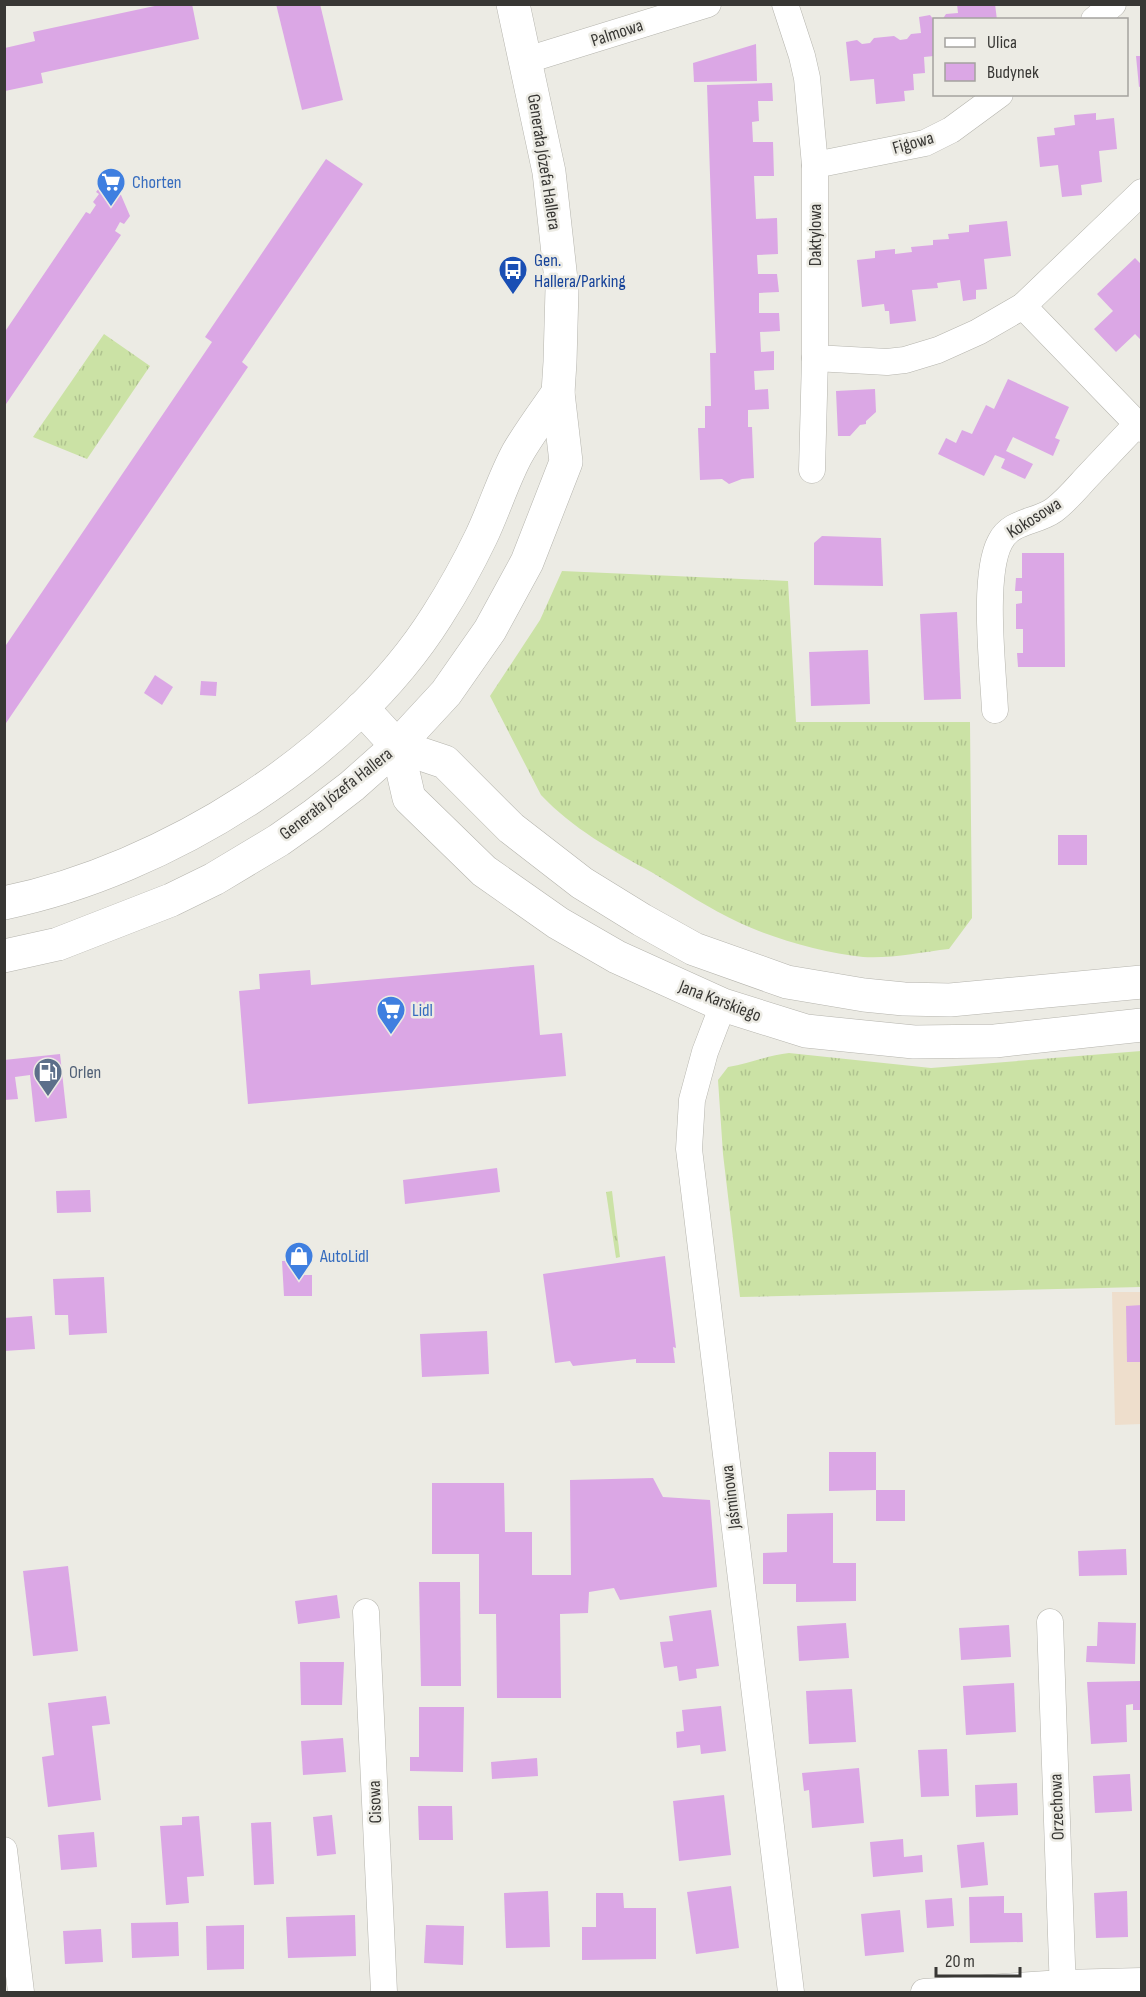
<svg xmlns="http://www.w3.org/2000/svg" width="1146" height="1997" font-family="'Sofia Sans Condensed',sans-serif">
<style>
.commercial{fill:#eedecc}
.grass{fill:url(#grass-tufts)}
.building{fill:#dba7e5}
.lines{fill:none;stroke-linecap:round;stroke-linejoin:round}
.street-casing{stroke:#b5b4ad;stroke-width:27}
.secondary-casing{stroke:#b5b4ad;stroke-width:34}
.street{stroke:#fff;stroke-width:26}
.secondary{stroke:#fff;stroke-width:33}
.labels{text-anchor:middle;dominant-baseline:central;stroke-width:5;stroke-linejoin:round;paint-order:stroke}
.street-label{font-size:18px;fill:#383734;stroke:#ecebe4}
.shop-label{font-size:18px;fill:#366cbe;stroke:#ecebe4;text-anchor:start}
.transit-label{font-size:18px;fill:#164399;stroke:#ecebe4;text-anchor:start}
.service-label{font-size:18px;fill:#4e5e75;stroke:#ecebe4;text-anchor:start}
</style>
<defs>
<pattern id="grass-tufts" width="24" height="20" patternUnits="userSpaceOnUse" patternTransform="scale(1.5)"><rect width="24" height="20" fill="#cbe2a5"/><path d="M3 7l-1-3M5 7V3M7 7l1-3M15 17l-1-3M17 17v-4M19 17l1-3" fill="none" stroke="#afc28f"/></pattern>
</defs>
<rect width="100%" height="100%" fill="#ecebe4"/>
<polygon class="commercial" points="1112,1292 1141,1292 1141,1424 1115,1425"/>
<g class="grass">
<polygon points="104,334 150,366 87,459 33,437"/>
<path d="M562,571L788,581L796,722H970L972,918L949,949C922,952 889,959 863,957C825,953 774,939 740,923C710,909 681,890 653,873C613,851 572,828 541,795L490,696L540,620Z"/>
<path d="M1141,1051V1287L740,1297L723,1154L718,1080L728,1067C749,1064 768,1055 789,1053L931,1068Z"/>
<polygon points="612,1191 620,1257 616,1258 606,1192"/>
</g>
<g class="building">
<polygon points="164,4 192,4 199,39 41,73 43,83 5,91 5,48 35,41 33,32"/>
<polygon points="276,4 320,4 343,100 302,110"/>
<polygon points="957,4 995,4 997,20 942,20 946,14 958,13"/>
<polygon points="930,15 934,20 934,56 924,57 925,73 913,74 914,90 904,91 905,101 876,104 874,79 850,81 846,42 857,40 862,44 870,43 874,38 894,36 900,40 907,39 911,34 921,33 919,17"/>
<polygon points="756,44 757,81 694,82 693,63"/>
<polygon points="1136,56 1142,56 1142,86 1139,87"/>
<polygon points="772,83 773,101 758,101 759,121 752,122 753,142 773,142 774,176 754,176 756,219 777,218 778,254 757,255 758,274 777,274 779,292 759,293 759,313 779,313 780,331 760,332 761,352 774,351 774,370 754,371 755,390 768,389 769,409 748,410 748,427 752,427 754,478 742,479 729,484 722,479 700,480 698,428 705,428 705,406 711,406 710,353 716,353 707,85"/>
<polygon points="1096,113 1096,120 1114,118 1117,149 1099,151 1102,182 1081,185 1082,195 1062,197 1058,165 1040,167 1037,137 1055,135 1054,128 1075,125 1074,115"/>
<polygon points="326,159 363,184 242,362 248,367 4,726 4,648 212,342 205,337"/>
<polygon points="100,187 107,192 111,188 121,195 130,216 124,224 120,222 115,231 121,235 4,407 4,333 86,212 90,214 96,205 93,202 99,194 96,192"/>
<polygon points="1007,221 1011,256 984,259 987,289 976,290 976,299 963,301 960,280 937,283 938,288 912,290 916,321 890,324 889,311 885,311 884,304 862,307 857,260 875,258 875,251 895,249 895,254 912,252 911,247 933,245 933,240 949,239 948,234 969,232 969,225"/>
<polygon points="1135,258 1142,265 1142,341 1135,334 1116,352 1094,329 1113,311 1097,294"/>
<polygon points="1008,379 1069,407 1055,438 1060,440 1053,456 1013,437 1006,451 1033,464 1025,479 1001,468 1005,459 995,455 984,476 938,454 946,438 956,443 962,430 972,434 986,405 994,409"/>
<polygon points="875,389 876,412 866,421 866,424 860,425 850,436 838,436 836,391"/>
<polygon points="822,536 881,538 883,586 814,585 814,543"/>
<polygon points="1022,553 1064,553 1065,667 1018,667 1017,653 1023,653 1023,629 1016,629 1016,604 1022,603 1022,591 1015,591 1016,578 1022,578"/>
<polygon points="957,612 961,699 924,700 920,614"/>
<polygon points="868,650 870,704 811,706 809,652"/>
<polygon points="155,675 173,687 162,705 144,693"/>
<polygon points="201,681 217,682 216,696 200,695"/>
<rect x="1058" y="835" width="29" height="30"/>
<polygon points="534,965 540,1035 562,1033 566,1076 248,1104 239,991 260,989 259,974 310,970 311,985"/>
<polygon points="60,1054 67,1118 35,1122 30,1075 15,1077 18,1099 4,1100 4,1060"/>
<polygon points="497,1168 500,1192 405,1204 403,1180"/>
<polygon points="90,1190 91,1212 57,1213 56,1191"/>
<polygon points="665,1256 676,1348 673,1347 675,1363 636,1363 636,1359 573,1366 570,1361 555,1363 543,1274"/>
<polygon points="303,1260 303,1275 312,1275 312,1296 284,1296 282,1261"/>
<polygon points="104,1277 107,1333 69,1335 68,1315 55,1315 53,1279"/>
<polygon points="1142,1305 1142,1362 1127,1362 1126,1306"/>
<polygon points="32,1316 35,1349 4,1351 4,1318"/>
<polygon points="487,1331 489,1374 422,1377 420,1334"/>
<polygon points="829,1452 876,1452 876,1490 829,1491"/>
<polygon points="653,1478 663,1497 710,1500 717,1587 620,1600 614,1588 589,1592 588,1613 560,1614 561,1698 497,1698 496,1614 479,1614 479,1554 432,1554 432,1483 504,1483 505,1532 532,1532 532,1575 571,1575 570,1480"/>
<rect x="876" y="1490" width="29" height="31"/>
<polygon points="833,1513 833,1563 856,1563 856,1601 796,1602 796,1584 763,1584 763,1553 787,1552 787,1514"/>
<polygon points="1126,1549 1127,1575 1079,1576 1078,1551"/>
<polygon points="68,1566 78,1651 33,1656 23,1571"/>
<polygon points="419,1582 460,1582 461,1686 421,1686"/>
<polygon points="337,1595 340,1618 298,1624 295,1601"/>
<polygon points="711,1610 719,1666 696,1669 697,1678 679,1681 677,1666 664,1668 660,1642 673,1641 669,1616"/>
<polygon points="1098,1622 1136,1623 1135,1664 1086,1662 1087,1646 1097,1646"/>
<polygon points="846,1623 849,1658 799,1661 797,1626"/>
<polygon points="1009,1625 1011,1657 961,1660 959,1628"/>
<polygon points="300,1662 344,1662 342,1705 301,1705"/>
<polygon points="1142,1681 1142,1710 1133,1710 1133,1704 1126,1705 1127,1742 1091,1744 1087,1682"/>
<polygon points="1014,1683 1016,1732 966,1735 963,1686"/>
<polygon points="852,1689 856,1742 809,1744 806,1691"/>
<polygon points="106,1696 110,1724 92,1726 101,1800 48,1807 42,1757 54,1755 48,1703"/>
<polygon points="721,1706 726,1751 701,1754 700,1745 677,1748 676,1732 684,1731 682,1710"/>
<polygon points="419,1707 464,1707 463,1772 410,1771 410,1757 419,1757"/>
<polygon points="343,1738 346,1772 303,1775 301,1741"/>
<polygon points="947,1749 949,1796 921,1797 918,1750"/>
<polygon points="537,1758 538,1776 492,1779 491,1762"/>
<polygon points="859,1768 864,1823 812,1828 809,1790 804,1791 802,1773"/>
<polygon points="1130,1774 1132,1811 1095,1813 1093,1776"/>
<polygon points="1017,1783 1018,1815 976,1817 975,1785"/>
<polygon points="724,1795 731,1855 679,1861 673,1801"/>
<polygon points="418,1806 452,1806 453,1840 419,1840"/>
<polygon points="332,1815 336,1854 317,1856 313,1817"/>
<polygon points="199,1816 204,1876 187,1877 189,1903 166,1905 160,1826 182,1825 182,1817"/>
<polygon points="271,1822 274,1884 254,1885 251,1823"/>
<polygon points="94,1832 97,1867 61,1870 58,1835"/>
<polygon points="903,1839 904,1857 922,1855 923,1872 873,1877 870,1842"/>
<polygon points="984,1842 988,1885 961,1888 957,1845"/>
<polygon points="731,1886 739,1948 696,1954 687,1892"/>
<polygon points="548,1891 550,1947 506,1948 504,1893"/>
<polygon points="1127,1891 1128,1937 1096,1938 1094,1893"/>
<polygon points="596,1893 623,1893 624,1908 656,1908 656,1959 582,1960 582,1927 596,1927"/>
<polygon points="1004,1896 1004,1913 1022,1913 1023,1942 970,1943 969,1897"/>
<polygon points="952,1898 954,1926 927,1928 925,1900"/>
<polygon points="900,1910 904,1952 865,1956 861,1914"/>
<polygon points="355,1915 356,1956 288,1958 286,1917"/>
<polygon points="178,1922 179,1956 132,1958 131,1923"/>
<polygon points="244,1925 244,1969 207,1970 206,1926"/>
<polygon points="426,1925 464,1926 463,1965 424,1963"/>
<polygon points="101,1929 103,1962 65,1964 63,1931"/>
</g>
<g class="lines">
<g class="street-casing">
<g id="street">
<polyline points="785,4 802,56 807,78 815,165 815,358 812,470"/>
<polyline points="1094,20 1113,4"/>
<polyline points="527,60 708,4"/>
<polyline points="815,165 925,143 951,130 1000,94"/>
<polyline points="1023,306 1142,429"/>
<polyline points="815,358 887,362 905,360 938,350 978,332 1023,306 1142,192"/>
<path d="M995,710C993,669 982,576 1000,542C1011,520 1036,523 1054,510C1066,501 1076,489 1086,478C1103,460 1120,442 1137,424"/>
<polyline points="723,1005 705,1052 692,1100 689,1149 791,1992"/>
<polyline points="366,1612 384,1992"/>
<polyline points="1050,1622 1063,1992"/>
<polyline points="4,1850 21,1992"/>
<polyline points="924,1992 1063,1983 1142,1981"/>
</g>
</g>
<g class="secondary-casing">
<g id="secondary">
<polyline points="362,708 397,746 409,798 484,871 558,923 617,957 723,1005 806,1031 914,1042 995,1041 1142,1025"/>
<polyline points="397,746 445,762 511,828 582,883 642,920 694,949 787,982 864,995 904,999 950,1000 1142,982"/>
<path d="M4,903C165,870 349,756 437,616C453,591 468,564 481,537C494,510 503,480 517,454C529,433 544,413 558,393"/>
<polyline points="4,956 58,944 171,900 214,879 279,840 313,816 352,786 397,746 446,693 490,630 527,562 566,462 558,393 560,362 562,289 549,172 513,4"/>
</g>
</g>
<use href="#street" class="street"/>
<use href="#secondary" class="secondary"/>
</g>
<defs>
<g id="supermarket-pin" transform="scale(1.5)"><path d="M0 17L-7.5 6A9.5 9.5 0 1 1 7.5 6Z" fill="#3f7fe0" stroke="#ecebe4"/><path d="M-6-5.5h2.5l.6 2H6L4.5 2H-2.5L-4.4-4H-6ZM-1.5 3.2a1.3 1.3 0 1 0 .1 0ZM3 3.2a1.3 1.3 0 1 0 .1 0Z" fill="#fff"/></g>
<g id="bus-pin" transform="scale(1.5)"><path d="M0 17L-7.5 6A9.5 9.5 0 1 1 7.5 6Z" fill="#1a4fb4" stroke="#ecebe4"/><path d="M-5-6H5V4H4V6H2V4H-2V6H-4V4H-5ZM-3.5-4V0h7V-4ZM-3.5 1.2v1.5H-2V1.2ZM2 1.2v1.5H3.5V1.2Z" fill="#fff"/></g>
<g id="fuel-pin" transform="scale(1.5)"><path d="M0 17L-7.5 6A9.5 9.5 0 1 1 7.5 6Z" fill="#5c6f8a" stroke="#ecebe4"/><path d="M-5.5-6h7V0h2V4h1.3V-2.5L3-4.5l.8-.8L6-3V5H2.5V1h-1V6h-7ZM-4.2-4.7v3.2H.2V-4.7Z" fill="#fff"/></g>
<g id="shop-pin" transform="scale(1.5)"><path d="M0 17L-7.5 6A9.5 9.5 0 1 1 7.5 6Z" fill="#3f7fe0" stroke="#ecebe4"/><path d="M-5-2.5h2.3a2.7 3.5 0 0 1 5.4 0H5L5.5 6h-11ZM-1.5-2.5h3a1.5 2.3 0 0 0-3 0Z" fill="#fff"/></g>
</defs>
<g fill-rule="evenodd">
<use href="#supermarket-pin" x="111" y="182"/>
<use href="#bus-pin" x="513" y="270"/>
<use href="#supermarket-pin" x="391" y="1010"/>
<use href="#fuel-pin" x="48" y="1072"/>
<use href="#shop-pin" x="299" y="1256"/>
</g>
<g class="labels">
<g class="street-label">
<text transform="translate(617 33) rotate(-18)">Palmowa</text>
<text transform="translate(913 143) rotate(-16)">Figowa</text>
<text transform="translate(544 162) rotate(81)">Generała Józefa Hallera</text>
<text transform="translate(815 235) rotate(-90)">Daktylowa</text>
<text transform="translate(1034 518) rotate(-32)">Kokosowa</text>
<text transform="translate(336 794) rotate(-38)">Generała Józefa Hallera</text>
<text transform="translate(720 1001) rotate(21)">Jana Karskiego</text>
<text transform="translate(731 1497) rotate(-97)">Jaśminowa</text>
<text transform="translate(375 1802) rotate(-92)">Cisowa</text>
<text transform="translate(1057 1807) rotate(-92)">Orzechowa</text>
</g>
<g class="shop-label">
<text x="132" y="182">Chorten</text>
<text x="412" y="1010">Lidl</text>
<text x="320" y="1256">AutoLidl</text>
</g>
<g class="transit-label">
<text x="534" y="260">Gen.<tspan x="534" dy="21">Hallera/Parking</tspan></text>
</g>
<g class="service-label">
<text x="69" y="1072">Orlen</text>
</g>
</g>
<rect width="1146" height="1997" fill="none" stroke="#383734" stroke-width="12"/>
<rect x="933" y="18" width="195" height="78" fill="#ecebe4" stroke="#a4a39e" stroke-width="1.5"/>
<rect x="945" y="38" width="30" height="9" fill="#ffffff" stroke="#a4a39e" stroke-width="1.5"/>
<text x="987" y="48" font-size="18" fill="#383734">Ulica</text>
<rect x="945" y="63" width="30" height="18" fill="#dba7e5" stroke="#a4a39e" stroke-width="1.5"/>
<text x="987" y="78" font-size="18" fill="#383734">Budynek</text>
<path d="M936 1967v9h84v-9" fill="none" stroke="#383734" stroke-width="3"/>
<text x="945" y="1967" font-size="18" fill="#383734" stroke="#ecebe4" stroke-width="4.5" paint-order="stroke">20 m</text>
</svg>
